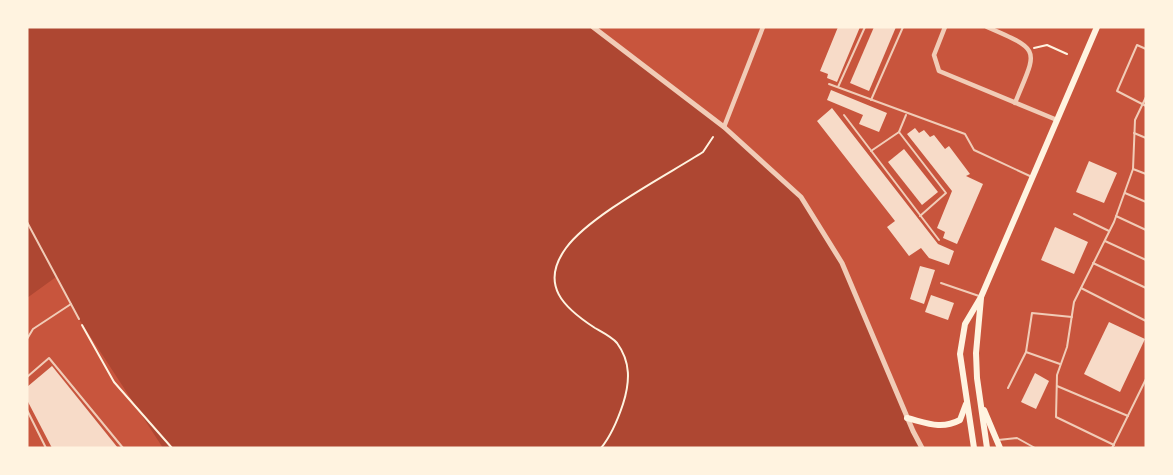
<svg xmlns="http://www.w3.org/2000/svg" width="1173" height="475" font-family="Helvetica,sans-serif">
<style>
.green{fill:#ae4732}
.building{fill:#f7dbc8}
.lines{fill:none;stroke-linecap:round;stroke-linejoin:round}
.path{stroke:#fff3e0;stroke-width:2}
.service{stroke:#f1ccb7;stroke-width:2}
.minor{stroke:#f1ccb7;stroke-width:4.5}
.tertiary{stroke:#f1ccb7;stroke-width:5}
.secondary{stroke:#fff3e0;stroke-width:6}
</style>
<rect width="100%" height="100%" fill="#c8553d"/>
<polygon class="green" points="27,27 593,27 724,127 801,197 842,263 922,448 163,448 79,319 56,277 27,298"/>
<g class="building">
<polygon points="838,27 860,27 837,82 827,78 828,74 820,71"/>
<polygon points="874,27 896,27 869,91 850,83"/>
<polygon points="831,90 887,113 879,132 859,124 863,115 827,100"/>
<polygon points="832,108 938,244 954,251 949,265 929,258 921,248 909,256 887,227 895,221 817,121"/>
<polygon points="915,128 919,133 924,130 930,137 934,135 945,149 949,146 970,174 966,176 983,184 957,244 943,238 945,232 937,228 952,191 907,134"/>
<polygon points="904,149 938,192 922,205 888,162"/>
<polygon points="1089,161 1117,173 1104,203 1076,192"/>
<polygon points="1055,227 1088,242 1074,274 1041,260"/>
<polygon points="920,266 935,270 924,304 910,299"/>
<polygon points="931,295 954,303 948,320 925,312"/>
<polygon points="1109,322 1145,339 1120,392 1084,374"/>
<polygon points="52,366 118,448 52,448 27,400 27,387"/>
<polygon points="1035,373 1049,381 1036,409 1021,402"/>
</g>
<g class="lines">
<g class="path">
<polyline points="1034,48 1047,45 1067,54"/>
<polyline points="27,280 27,281"/>
<polyline points="82,325 114,382 172,448"/>
<path d="M601,448C611,436 618,419 623,404C630,382 631,362 617,343C612,337 602,332 595,328C564,308 539,285 566,248C590,215 667,175 703,152L713,137"/>
</g>
<g class="service">
<polyline points="1146,49 1137,45 1117,91 1146,106"/>
<polyline points="829,84 965,134 974,150 1032,177"/>
<polyline points="838,87 865,27"/>
<polyline points="871,100 903,27"/>
<polyline points="844,115 939,240"/>
<polyline points="899,132 906,115"/>
<polyline points="1134,133 1146,138"/>
<polyline points="871,151 899,132 946,193 920,216"/>
<polyline points="1133,169 1146,174"/>
<polyline points="1125,193 1146,202"/>
<polyline points="1074,214 1109,231"/>
<polyline points="1116,216 1146,230"/>
<polyline points="27,222 79,319"/>
<polyline points="1105,241 1146,260"/>
<polyline points="1093,263 1146,288"/>
<polyline points="941,283 979,296"/>
<polyline points="1081,288 1146,321"/>
<polyline points="27,339 33,329 71,304"/>
<polyline points="1026,352 1060,364"/>
<polyline points="27,377 49,358 123,448"/>
<polyline points="1057,386 1128,416"/>
<polyline points="1008,388 1026,352 1032,313 1072,317"/>
<polyline points="27,410 46,448"/>
<polyline points="998,440 1017,438 1035,448"/>
<polyline points="1114,445 1056,417 1057,375 1067,347 1074,302 1114,222 1133,169 1135,120 1146,97"/>
<polyline points="1112,448 1146,379"/>
</g>
<g class="minor">
<polyline points="945,27 934,55 939,71 1057,120"/>
<path d="M987,27C1043,51 1037,49 1015,103"/>
<polyline points="724,127 763,27"/>
</g>
<polyline class="tertiary" points="593,27 724,127 801,197 842,263 913,431 922,448"/>
<g class="secondary">
<polyline points="981,298 976,353 977,378 987,448"/>
<polyline points="984,410 1000,448"/>
<path d="M907,418C927,423 941,430 960,420L966,404"/>
<polyline points="974,448 960,354 965,324 981,297 1097,27"/>
</g>
</g>
<rect width="1173" height="475" fill="none" stroke="#fff3e0" stroke-width="57"/>
</svg>
